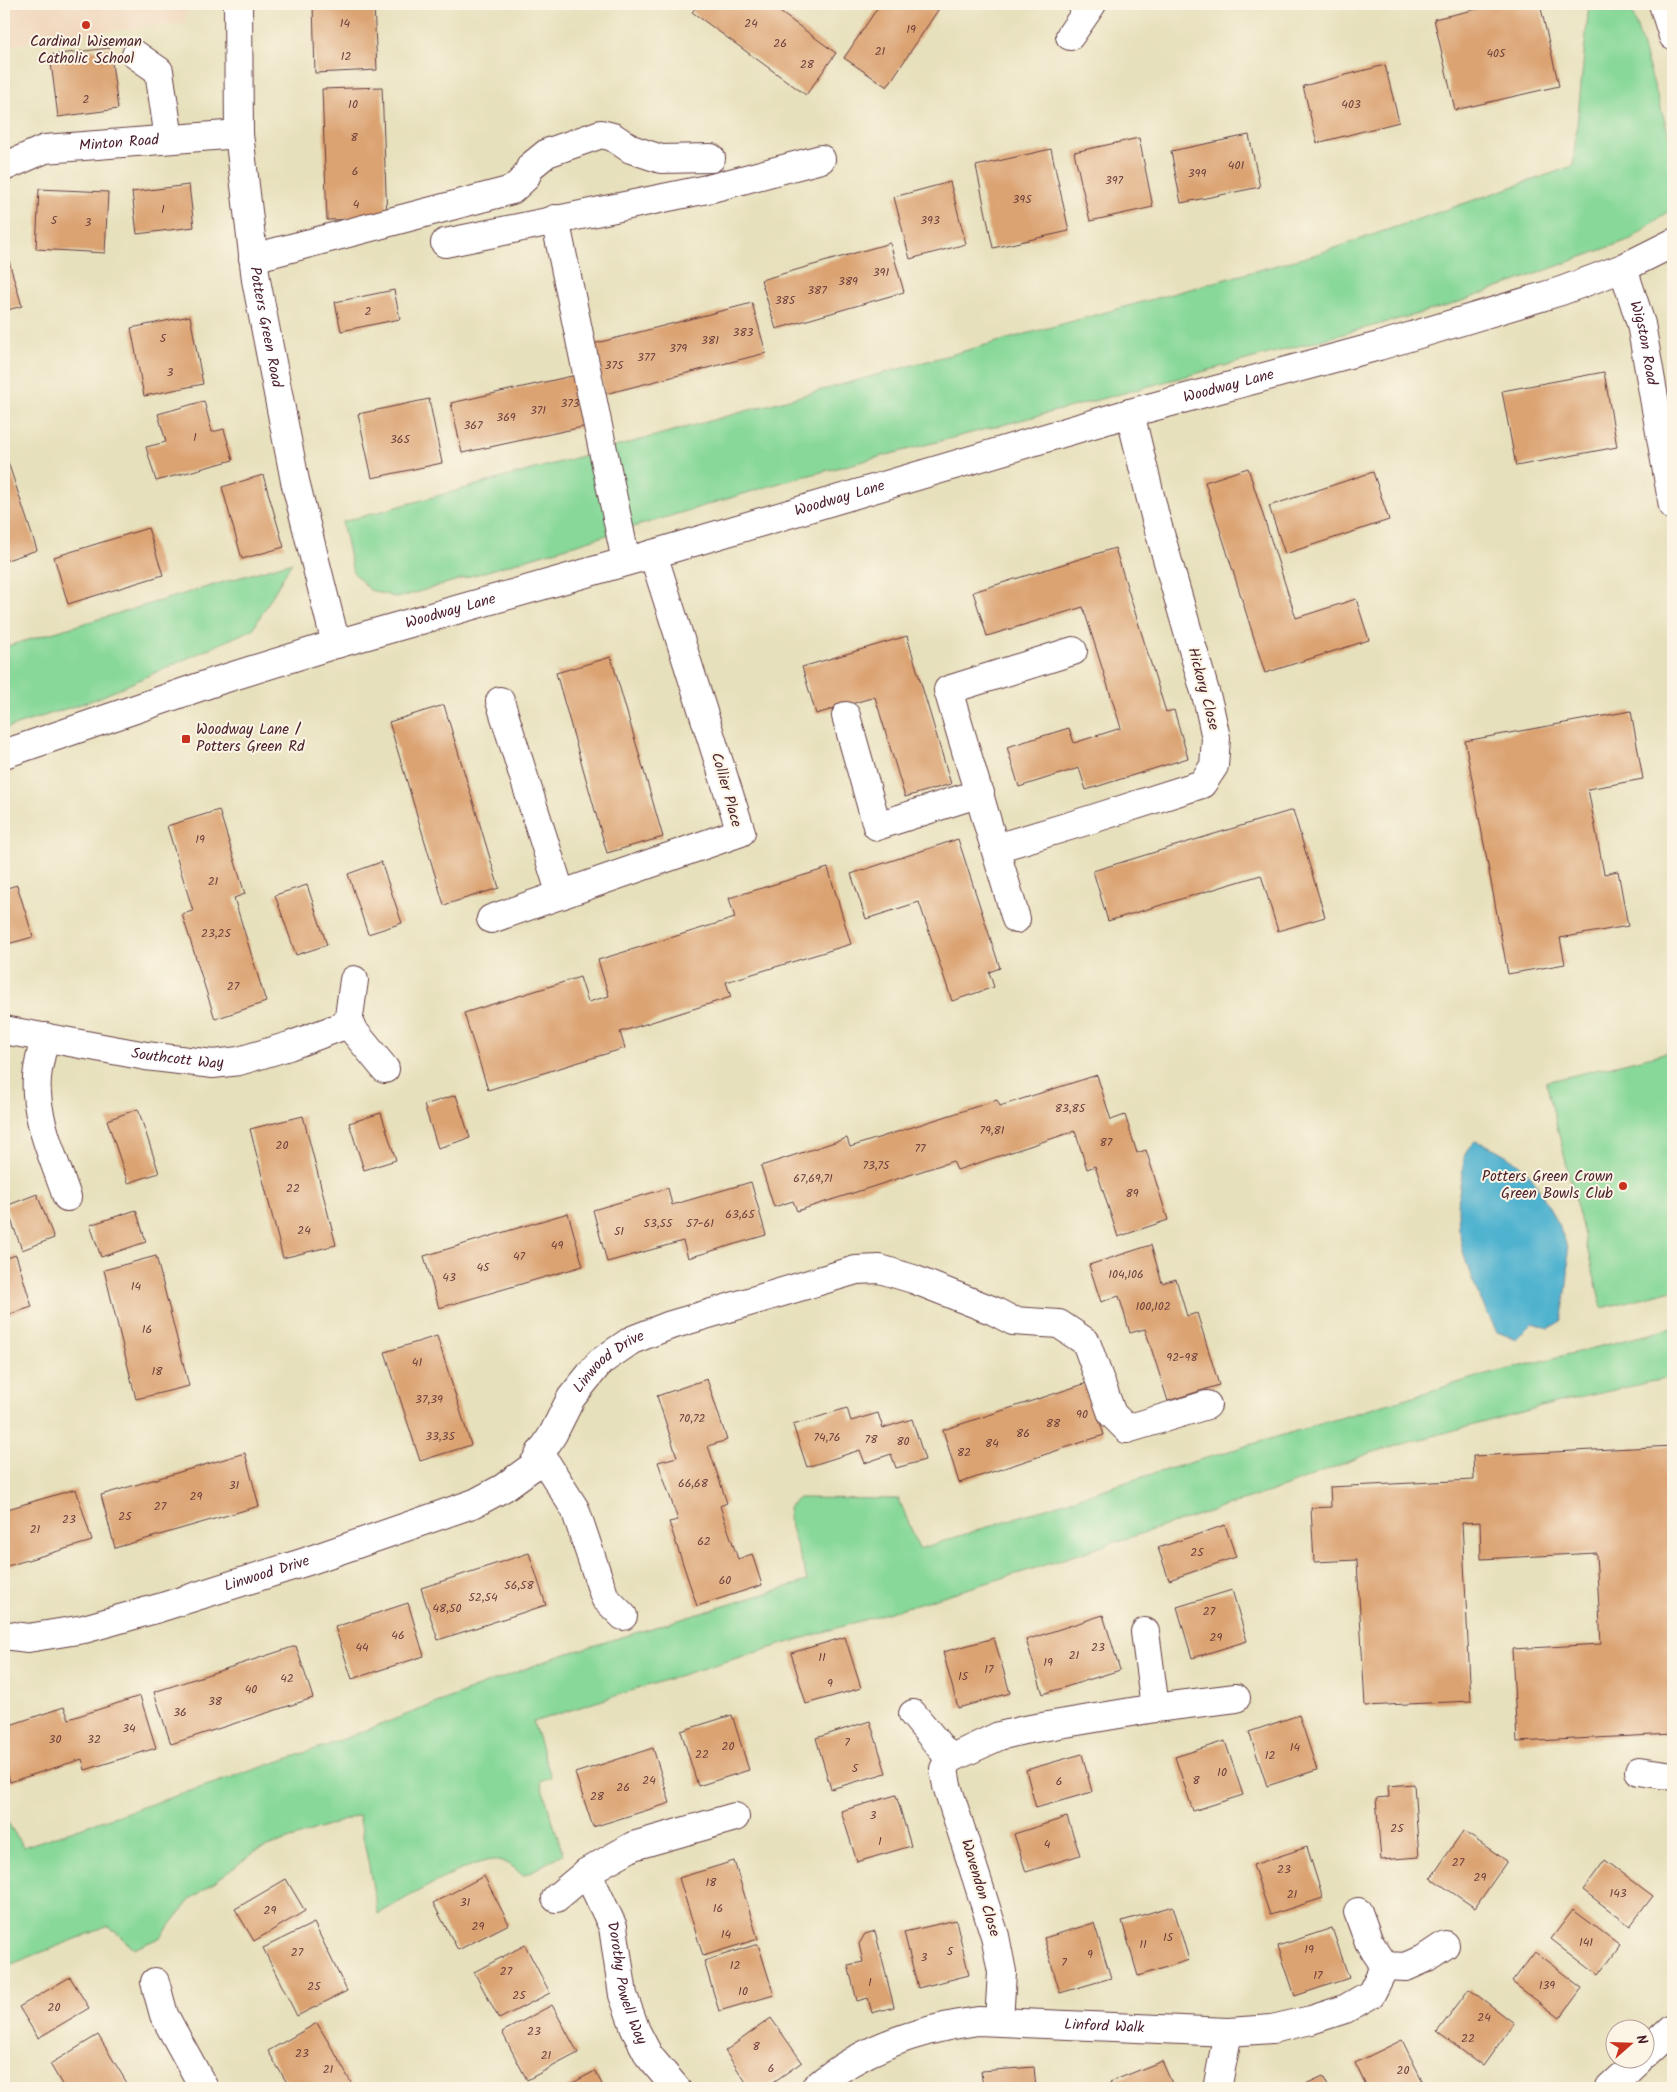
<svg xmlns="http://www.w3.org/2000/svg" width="1677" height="2092" font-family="Kalam,sans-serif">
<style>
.built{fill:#f0d6bc}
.green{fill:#87d899;stroke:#687c62}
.water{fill:#50b2cf;stroke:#4d687d}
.building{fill:#dba372}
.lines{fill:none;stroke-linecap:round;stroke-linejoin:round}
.minor-casing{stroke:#623c41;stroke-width:30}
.minor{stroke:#fff;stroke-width:28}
.poi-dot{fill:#c8321e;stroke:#fcf5e5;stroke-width:2}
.labels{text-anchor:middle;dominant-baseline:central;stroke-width:4;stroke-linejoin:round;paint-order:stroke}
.number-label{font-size:12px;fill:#6e403d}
.poi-label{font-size:15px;fill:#4a1f2b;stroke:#fcf5e5}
.street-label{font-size:15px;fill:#4a1f2b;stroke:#fcf5e5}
</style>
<rect width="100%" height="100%" fill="#fcf5e5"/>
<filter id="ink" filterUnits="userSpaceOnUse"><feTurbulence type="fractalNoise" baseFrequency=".02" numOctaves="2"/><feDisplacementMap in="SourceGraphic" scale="10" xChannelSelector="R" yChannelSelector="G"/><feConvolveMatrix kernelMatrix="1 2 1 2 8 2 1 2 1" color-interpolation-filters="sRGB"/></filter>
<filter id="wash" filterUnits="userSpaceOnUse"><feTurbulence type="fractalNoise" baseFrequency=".0096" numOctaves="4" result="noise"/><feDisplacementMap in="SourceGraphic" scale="20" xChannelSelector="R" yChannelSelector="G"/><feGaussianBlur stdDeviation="1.12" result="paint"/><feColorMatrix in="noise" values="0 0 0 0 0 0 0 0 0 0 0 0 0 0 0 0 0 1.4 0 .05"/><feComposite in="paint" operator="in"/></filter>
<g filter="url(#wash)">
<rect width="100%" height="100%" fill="#e7e0bc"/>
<polygon class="built" points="4,4 185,4 186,24 150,26 49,38 4,47"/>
<g class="green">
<polygon points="1589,4 1630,4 1673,149 1673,200 1671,209 1631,239 1451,305 1075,406 783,482 398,598 370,590 353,572 342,522 1317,254 1573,166"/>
<polygon points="292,562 253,629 96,699 4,729 4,647"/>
<polygon points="1673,1051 1673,1290 1602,1308 1546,1082"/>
<path d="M1673,1328V1377L1555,1403L1370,1453L1276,1490L1026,1571L694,1671L533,1722L551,1777L540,1781L563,1854L523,1876C515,1868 505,1859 493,1860C468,1861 403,1900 378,1914L359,1815L256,1851L190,1900L161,1937L134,1949L109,1926L4,1967V1816L23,1847L328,1745L556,1657L807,1581C802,1556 789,1533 788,1507L799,1498L899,1499L919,1549L1139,1478L1474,1378Z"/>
</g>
<path class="water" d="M1475,1141C1494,1147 1510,1156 1525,1170C1535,1179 1562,1230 1566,1244C1572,1269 1565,1297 1561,1321L1549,1328L1532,1323L1516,1339L1497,1332C1470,1280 1449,1235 1462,1175C1466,1155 1460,1156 1475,1141Z"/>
<g id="blocks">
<g class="building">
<polygon points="313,4 374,4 377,70 315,73"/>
<polygon points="699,4 769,4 836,53 806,95 692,12"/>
<polygon points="880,4 942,4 887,87 844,58"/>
<polygon points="1499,4 1540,4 1559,86 1455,110 1434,19"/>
<polygon points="110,48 118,109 58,117 50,55"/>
<polygon points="1385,65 1399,122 1317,143 1303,86"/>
<polygon points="382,87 387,218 327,220 322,89"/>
<polygon points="1249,135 1260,187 1181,203 1171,151"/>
<polygon points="1139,138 1153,207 1090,221 1074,152"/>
<polygon points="1051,149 1069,231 993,248 976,166"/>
<polygon points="950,182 966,244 910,259 894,197"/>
<polygon points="189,185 194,227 137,234 132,192"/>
<polygon points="39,189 108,192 105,253 36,249"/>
<polygon points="890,243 904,292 776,329 761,280"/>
<polygon points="7,255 22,306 4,311 4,256"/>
<polygon points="394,290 400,319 341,331 335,302"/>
<polygon points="752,303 766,353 605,394 593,344"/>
<polygon points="190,316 203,384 144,396 131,328"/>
<polygon points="1604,372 1617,447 1516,466 1502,391"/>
<polygon points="581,374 592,425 462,453 451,403"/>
<polygon points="429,399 442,463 372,478 358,414"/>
<polygon points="204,401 212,432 224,429 233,460 156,481 146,447 166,442 158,414"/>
<polygon points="8,462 37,550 4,561 4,463"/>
<polygon points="1248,468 1296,618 1356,599 1369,640 1265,673 1205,482"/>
<polygon points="1373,472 1389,520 1285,554 1269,506"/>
<polygon points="263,475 284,547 242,559 222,487"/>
<polygon points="148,528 163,575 68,604 54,557"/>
<polygon points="1115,548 1166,712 1174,710 1188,758 1086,790 1079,768 1019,787 1007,747 1069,728 1074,743 1121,728 1083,607 987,636 973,592"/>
<polygon points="907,636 951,784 905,797 875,697 816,714 802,667"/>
<polygon points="611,657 663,837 607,853 556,673"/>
<polygon points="444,705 499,888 444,905 389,722"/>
<polygon points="1631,711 1643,779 1588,789 1604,874 1618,871 1628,926 1560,938 1565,964 1508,974 1465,741"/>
<polygon points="219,810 245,894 234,898 266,1002 215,1019 182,914 193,911 167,826"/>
<polygon points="1293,810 1325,917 1278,931 1261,875 1108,921 1093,871"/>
<polygon points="958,839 1000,968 989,972 994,987 952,1001 919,902 866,919 851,874"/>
<polygon points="381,862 402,923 368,934 348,874"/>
<polygon points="828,868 851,944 726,982 731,997 620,1032 625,1048 488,1090 464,1013 580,977 588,1002 609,996 598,960 735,918 729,898"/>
<polygon points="17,885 33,937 4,945 4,889"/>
<polygon points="307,885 327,945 296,955 275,895"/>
<polygon points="1097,1075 1111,1120 1125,1115 1137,1153 1146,1150 1168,1220 1118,1237 1095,1166 1087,1169 1075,1131 957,1170 953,1161 797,1211 793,1201 774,1207 761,1166 847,1138 850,1147 997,1100 1000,1106"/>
<polygon points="456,1095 470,1138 438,1148 424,1105"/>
<polygon points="138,1109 159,1173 128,1183 107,1120"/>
<polygon points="381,1113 396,1160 364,1170 349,1123"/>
<polygon points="303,1116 336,1245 283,1258 250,1129"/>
<polygon points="751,1182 766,1235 688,1258 683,1241 607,1262 593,1210 668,1188 672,1205"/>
<polygon points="37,1194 54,1238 22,1250 6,1206"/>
<polygon points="136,1210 146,1242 101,1257 90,1225"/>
<polygon points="568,1213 583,1266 439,1308 424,1256"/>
<polygon points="1151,1245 1162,1283 1176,1279 1187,1316 1197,1313 1219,1385 1168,1401 1145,1329 1130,1333 1119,1296 1101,1302 1089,1265"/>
<polygon points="16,1255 32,1307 4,1316 4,1259"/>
<polygon points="156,1256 189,1386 136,1399 104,1270"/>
<polygon points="437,1336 471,1445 420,1461 385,1352"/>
<polygon points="707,1379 727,1440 708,1446 727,1503 720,1506 738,1559 752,1554 762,1585 697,1606 669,1522 678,1520 658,1462 677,1457 657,1396"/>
<polygon points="1087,1383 1104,1435 959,1483 943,1430"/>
<polygon points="847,1408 851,1421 878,1413 883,1428 912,1419 925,1460 896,1468 891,1454 865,1463 860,1450 807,1467 793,1425"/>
<polygon points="1673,1446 1673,1734 1517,1742 1512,1649 1601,1644 1596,1553 1481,1559 1480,1522 1462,1523 1471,1701 1365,1706 1357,1560 1314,1562 1311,1508 1331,1507 1330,1487 1474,1480 1473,1456"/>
<polygon points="245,1453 259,1506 115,1548 101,1495"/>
<polygon points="76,1489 92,1541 4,1567 4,1510"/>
<polygon points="1225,1525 1236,1557 1169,1580 1158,1548"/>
<polygon points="529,1553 546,1605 438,1640 421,1588"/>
<polygon points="1232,1590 1247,1641 1192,1658 1177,1607"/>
<polygon points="408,1603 424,1656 352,1679 335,1627"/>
<polygon points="1103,1615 1120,1670 1043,1694 1026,1640"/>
<polygon points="845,1637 861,1688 806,1704 791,1653"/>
<polygon points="994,1638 1010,1693 958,1708 943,1652"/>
<polygon points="296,1646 313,1698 171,1744 154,1692"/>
<polygon points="140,1696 156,1748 85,1770 82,1759 10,1782 4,1762 4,1727 64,1707 69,1719"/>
<polygon points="732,1715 749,1770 698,1786 681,1731"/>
<polygon points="1299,1715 1317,1770 1267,1786 1249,1732"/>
<polygon points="870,1721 886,1773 831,1789 816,1738"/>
<polygon points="1225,1741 1243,1795 1193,1811 1175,1757"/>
<polygon points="653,1748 670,1803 593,1827 575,1773"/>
<polygon points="1082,1754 1092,1792 1036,1808 1026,1770"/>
<polygon points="1414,1784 1419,1857 1381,1860 1376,1798 1389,1797 1388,1786"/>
<polygon points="896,1795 911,1846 857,1862 841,1811"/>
<polygon points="1067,1817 1080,1855 1026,1872 1014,1834"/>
<polygon points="1463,1831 1507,1861 1475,1908 1431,1878"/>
<polygon points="1307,1847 1323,1898 1270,1915 1253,1865"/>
<polygon points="1605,1860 1653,1896 1630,1926 1583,1890"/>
<polygon points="734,1861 758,1939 703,1956 679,1878"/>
<polygon points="484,1876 509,1924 458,1950 433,1903"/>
<polygon points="286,1879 305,1911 254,1941 235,1909"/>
<polygon points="1173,1906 1189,1960 1138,1976 1122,1921"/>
<polygon points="1573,1910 1620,1945 1598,1975 1551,1939"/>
<polygon points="956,1920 969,1975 918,1988 904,1932"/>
<polygon points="314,1923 347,1991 297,2016 263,1948"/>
<polygon points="1094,1923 1111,1978 1060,1993 1044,1938"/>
<polygon points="1332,1928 1349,1978 1295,1996 1278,1946"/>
<polygon points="875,1931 894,2007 872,2013 868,1998 857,2001 848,1965 863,1962 859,1944 865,1934"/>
<polygon points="758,1944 774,1995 719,2011 704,1961"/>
<polygon points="525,1945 550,1993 499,2019 474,1972"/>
<polygon points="1535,1952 1582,1988 1560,2018 1512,1982"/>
<polygon points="70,1977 89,2008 38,2038 19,2007"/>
<polygon points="1469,1989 1514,2023 1483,2066 1437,2032"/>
<polygon points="552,2005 578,2053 527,2080 502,2032"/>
<polygon points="771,2018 802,2062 765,2088 750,2088 725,2051"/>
<polygon points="317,2023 336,2055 354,2088 290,2088 268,2051"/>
<polygon points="98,2035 130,2088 64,2088 50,2064"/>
<polygon points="1402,2040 1426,2088 1367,2088 1355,2063"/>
<polygon points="1162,2061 1174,2088 1112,2088 1110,2082"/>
<polygon points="1034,2067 1036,2088 983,2088 981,2071"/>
<polygon points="595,2071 604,2088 563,2088"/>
<polygon points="1323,2076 1329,2088 1297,2088"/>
</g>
</g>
</g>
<g filter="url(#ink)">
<use href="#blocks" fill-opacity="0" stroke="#623c41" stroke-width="1"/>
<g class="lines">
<g class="minor-casing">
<g id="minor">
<path id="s1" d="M238,4L239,134L256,280L295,481L336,644"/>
<polyline points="1663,4 1673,36"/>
<polyline points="1070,36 1092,4"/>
<polyline points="136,55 159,71 169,139"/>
<path id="s2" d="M4,167L45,149L239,134"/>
<polyline points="555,219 626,561"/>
<polyline points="445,243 712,188 821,159"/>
<polyline points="253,258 512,190 525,178 531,166 547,153 601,134 613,137 631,149 661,159 711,158"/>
<path id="s3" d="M1623,268L1641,324L1673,506"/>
<polyline points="500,701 561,895"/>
<polyline points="846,716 877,826 980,793"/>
<path id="s4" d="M4,754L217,681L336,644L653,554L1130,413L1379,346L1561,291L1623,268L1673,243"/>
<polyline points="996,848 1086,821 1202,784 1214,766 1216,738 1209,706 1155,516 1130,413"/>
<polyline points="491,919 741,832 653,554"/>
<polyline points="1016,919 948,690 1073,651"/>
<polyline points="354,980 348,1024 385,1069"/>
<path id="s5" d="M4,1030L146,1056L213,1064L239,1061L289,1046L348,1024"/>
<path d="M45,1037C41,1055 35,1075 37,1094C39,1127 56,1165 67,1197"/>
<polyline points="540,1453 575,1509 605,1598 623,1616"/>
<polyline points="1145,1632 1155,1708"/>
<path id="s6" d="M4,1635L28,1638L84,1629L159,1608L305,1562L475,1503L503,1488L532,1467L553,1434L571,1398L600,1362L632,1340L668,1326L856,1270L880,1269L913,1279L994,1311L1013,1321L1059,1324L1086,1342L1112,1414L1127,1429L1207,1405"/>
<polyline points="913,1714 950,1759"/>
<polyline points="1639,1771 1673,1776"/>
<path id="s7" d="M587,1872L613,1927L623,1995L636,2031L649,2056L676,2088"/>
<polyline points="556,1898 587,1872 633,1846 735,1817"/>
<polyline points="1358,1912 1369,1942 1385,1966 1406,1967 1424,1959 1445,1945"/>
<polyline points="155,1982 164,2015 204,2088"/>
<polyline points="999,2021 1002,1972 995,1936 947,1786 944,1769 950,1759 999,1736 1024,1730 1155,1708 1236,1698"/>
<polyline points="1644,2055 1673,2028"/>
<path id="s8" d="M815,2088C860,2049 920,2029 978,2021L1228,2032L1272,2029L1311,2020L1345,2009L1371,1994L1385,1966"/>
<polyline points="1219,2088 1218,2084 1228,2032"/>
<polyline points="1609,2088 1639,2060"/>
</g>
</g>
<use href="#minor" class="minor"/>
</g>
</g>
<g class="poi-dot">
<circle cx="86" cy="25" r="5"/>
<rect x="181" y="734" width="10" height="10" rx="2.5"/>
<circle cx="1623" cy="1186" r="5"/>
</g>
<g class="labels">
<g class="number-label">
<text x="345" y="23">14</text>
<text x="751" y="23">24</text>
<text x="911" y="29">19</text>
<text x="780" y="43">26</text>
<text x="880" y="51">21</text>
<text x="1496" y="53">405</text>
<text x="346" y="56">12</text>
<text x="807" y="64">28</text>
<text x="86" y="99">2</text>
<text x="353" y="104">10</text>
<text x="1351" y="104">403</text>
<text x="354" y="137">8</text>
<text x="1236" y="165">401</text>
<text x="355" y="171">6</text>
<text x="1197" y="173">399</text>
<text x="1114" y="180">397</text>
<text x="1022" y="199">395</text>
<text x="356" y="204">4</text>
<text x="163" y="209">1</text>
<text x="54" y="220">5</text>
<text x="930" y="220">393</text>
<text x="88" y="222">3</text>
<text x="881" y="272">391</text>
<text x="848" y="281">389</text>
<text x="817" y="290">387</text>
<text x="785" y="300">385</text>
<text x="368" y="311">2</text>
<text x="743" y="332">383</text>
<text x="163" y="338">5</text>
<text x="710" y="340">381</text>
<text x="678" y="348">379</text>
<text x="646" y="357">377</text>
<text x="614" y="365">375</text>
<text x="170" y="372">3</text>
<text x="570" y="403">373</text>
<text x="538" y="410">371</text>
<text x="506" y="417">369</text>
<text x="473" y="425">367</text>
<text x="195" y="437">1</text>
<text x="400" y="439">365</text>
<text x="200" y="839">19</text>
<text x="213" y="881">21</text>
<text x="216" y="933">23,25</text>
<text x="233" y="986">27</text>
<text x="1070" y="1108">83,85</text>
<text x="992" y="1130">79,81</text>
<text x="1106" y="1142">87</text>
<text x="282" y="1145">20</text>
<text x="920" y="1148">77</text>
<text x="876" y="1165">73,75</text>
<text x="813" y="1178">67,69,71</text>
<text x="293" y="1188">22</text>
<text x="1132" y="1193">89</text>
<text x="740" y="1214">63,65</text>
<text x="658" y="1223">53,55</text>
<text x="700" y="1223">57-61</text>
<text x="304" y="1230">24</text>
<text x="619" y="1231">51</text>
<text x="557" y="1245">49</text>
<text x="519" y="1256">47</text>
<text x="483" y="1267">45</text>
<text x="1126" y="1274">104,106</text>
<text x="449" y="1277">43</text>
<text x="136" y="1286">14</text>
<text x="1153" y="1306">100,102</text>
<text x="147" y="1329">16</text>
<text x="1182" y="1357">92-98</text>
<text x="417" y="1362">41</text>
<text x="157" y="1371">18</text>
<text x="429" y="1399">37,39</text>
<text x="1082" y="1414">90</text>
<text x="692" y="1418">70,72</text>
<text x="1053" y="1423">88</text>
<text x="1023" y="1433">86</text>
<text x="440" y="1436">33,35</text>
<text x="827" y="1437">74,76</text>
<text x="871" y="1439">78</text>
<text x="903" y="1441">80</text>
<text x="992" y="1443">84</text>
<text x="964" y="1452">82</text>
<text x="693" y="1483">66,68</text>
<text x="234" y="1485">31</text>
<text x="196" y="1496">29</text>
<text x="160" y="1506">27</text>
<text x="125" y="1516">25</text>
<text x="69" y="1519">23</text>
<text x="35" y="1529">21</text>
<text x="704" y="1541">62</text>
<text x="1197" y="1552">25</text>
<text x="725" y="1580">60</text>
<text x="519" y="1585">56,58</text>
<text x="483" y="1597">52,54</text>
<text x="447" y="1608">48,50</text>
<text x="1209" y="1611">27</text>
<text x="398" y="1635">46</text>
<text x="1216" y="1637">29</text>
<text x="362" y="1647">44</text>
<text x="1098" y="1647">23</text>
<text x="1074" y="1655">21</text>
<text x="822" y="1657">11</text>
<text x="1048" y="1662">19</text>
<text x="989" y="1669">17</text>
<text x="963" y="1676">15</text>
<text x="287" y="1678">42</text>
<text x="830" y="1683">9</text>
<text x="251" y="1689">40</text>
<text x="215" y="1701">38</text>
<text x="180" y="1712">36</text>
<text x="129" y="1728">34</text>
<text x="55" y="1739">30</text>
<text x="94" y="1739">32</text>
<text x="847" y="1742">7</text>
<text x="728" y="1746">20</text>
<text x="1295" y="1747">14</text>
<text x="702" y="1754">22</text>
<text x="1270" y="1755">12</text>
<text x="855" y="1768">5</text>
<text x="1222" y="1772">10</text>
<text x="649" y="1780">24</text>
<text x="1196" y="1780">8</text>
<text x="1059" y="1781">6</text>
<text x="623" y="1787">26</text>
<text x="597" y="1796">28</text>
<text x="873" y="1815">3</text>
<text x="1397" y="1828">25</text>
<text x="880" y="1841">1</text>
<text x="1047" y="1844">4</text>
<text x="1458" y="1862">27</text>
<text x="1284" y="1869">23</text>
<text x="1480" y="1877">29</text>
<text x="711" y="1882">18</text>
<text x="1618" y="1893">143</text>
<text x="1292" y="1894">21</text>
<text x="465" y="1902">31</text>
<text x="718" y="1908">16</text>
<text x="270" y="1910">29</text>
<text x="478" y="1926">29</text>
<text x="726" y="1934">14</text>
<text x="1168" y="1937">15</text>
<text x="1586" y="1942">141</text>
<text x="1143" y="1944">11</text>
<text x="1309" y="1949">19</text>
<text x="950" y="1951">5</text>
<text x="297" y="1952">27</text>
<text x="1090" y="1954">9</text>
<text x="924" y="1957">3</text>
<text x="1064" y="1962">7</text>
<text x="735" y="1965">12</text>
<text x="506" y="1971">27</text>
<text x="1318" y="1975">17</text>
<text x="870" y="1982">1</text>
<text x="1547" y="1985">139</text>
<text x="314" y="1986">25</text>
<text x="743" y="1991">10</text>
<text x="519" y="1995">25</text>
<text x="54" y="2007">20</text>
<text x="1484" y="2017">24</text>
<text x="534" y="2031">23</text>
<text x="1468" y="2038">22</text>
<text x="756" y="2046">8</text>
<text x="302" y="2053">23</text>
<text x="546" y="2055">21</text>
<text x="771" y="2068">6</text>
<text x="328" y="2069">21</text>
<text x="1403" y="2070">20</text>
</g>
<g class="poi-label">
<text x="86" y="42">Cardinal Wiseman<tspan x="86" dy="17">Catholic School</tspan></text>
<text x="196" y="730" text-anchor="start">Woodway Lane /<tspan x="196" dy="17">Potters Green Rd</tspan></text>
<text x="1613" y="1177" text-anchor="end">Potters Green Crown<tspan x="1613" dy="17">Green Bowls Club</tspan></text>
</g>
<g class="street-label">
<text stroke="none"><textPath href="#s2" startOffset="119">Minton Road</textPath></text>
<text stroke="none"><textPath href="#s1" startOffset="325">Potters Green Road</textPath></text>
<text stroke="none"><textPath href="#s3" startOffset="78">Wigston Road</textPath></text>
<text stroke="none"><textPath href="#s4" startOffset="1279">Woodway Lane</textPath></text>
<text stroke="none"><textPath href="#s4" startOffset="874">Woodway Lane</textPath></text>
<text stroke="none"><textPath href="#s4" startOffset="469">Woodway Lane</textPath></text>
<text transform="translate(1203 689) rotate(75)">Hickory Close</text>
<text transform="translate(726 790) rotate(74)">Collier Place</text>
<text stroke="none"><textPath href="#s5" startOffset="176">Southcott Way</textPath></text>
<text stroke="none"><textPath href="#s6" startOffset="692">Linwood Drive</textPath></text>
<text stroke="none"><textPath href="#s6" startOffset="272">Linwood Drive</textPath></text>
<text transform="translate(980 1888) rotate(73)">Wavendon Close</text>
<text stroke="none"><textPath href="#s7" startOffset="119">Dorothy Powell Way</textPath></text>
<text stroke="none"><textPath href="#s8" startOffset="305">Linford Walk</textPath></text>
</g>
</g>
<rect width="1677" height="2092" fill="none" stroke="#fcf5e5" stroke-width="20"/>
<g transform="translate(1630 2044) rotate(70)"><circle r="24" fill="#fcf5e5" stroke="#b59f9b"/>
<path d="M0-4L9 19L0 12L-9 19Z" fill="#c8321e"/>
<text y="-8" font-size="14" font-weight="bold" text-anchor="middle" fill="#4a1f2b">N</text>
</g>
</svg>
